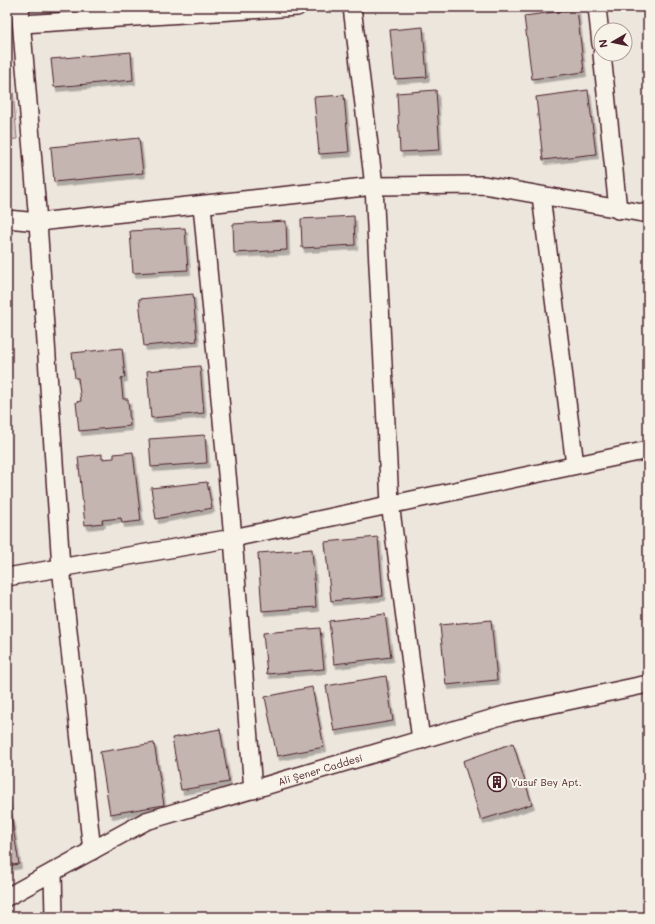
<svg xmlns="http://www.w3.org/2000/svg" width="655" height="924" font-family="Mali,sans-serif">
<style>
.green{fill:#d5c9c2;stroke:#907476}
.building{fill:#c4b5b0;stroke:#4a1f2b;filter:url(#shadow)}
.lines{fill:none;stroke-linecap:round;stroke-linejoin:round}
.minor-casing{stroke:#4a1f2b;stroke-width:20}
.minor{stroke:#f7f3e8;stroke-width:17}
.labels{text-anchor:middle;dominant-baseline:central;stroke-width:4;stroke-linejoin:round;paint-order:stroke}
.street-label{font-size:10px;fill:#4a1f2b;stroke:#f7f3e8}
.poi-label{font-size:10px;fill:#4a1f2b;stroke:#f7f3e8;text-anchor:start}
</style>
<defs>
<filter id="shadow"><feDropShadow dx="2.5" dy="4.5" stdDeviation="0" flood-color="#0004"/></filter>
</defs>
<rect width="100%" height="100%" fill="#ece6dd"/>
<filter id="ink" filterUnits="userSpaceOnUse"><feTurbulence type="fractalNoise" baseFrequency=".025" numOctaves="2"/><feDisplacementMap in="SourceGraphic" scale="8" xChannelSelector="R" yChannelSelector="G"/><feConvolveMatrix kernelMatrix="1 2 1 2 8 2 1 2 1" color-interpolation-filters="sRGB"/></filter>
<g filter="url(#ink)">
<polygon class="green" points="7,15 17,139 7,140"/>
<g class="building">
<polygon points="577,9 584,72 532,79 524,16"/>
<polygon points="423,27 427,77 395,79 390,30"/>
<polygon points="131,52 133,80 54,87 51,59"/>
<polygon points="436,90 440,150 400,152 397,93"/>
<polygon points="588,90 596,154 543,160 536,97"/>
<polygon points="344,95 349,152 319,154 314,97"/>
<polygon points="139,138 143,173 54,182 51,147"/>
<polygon points="354,216 355,245 302,248 301,219"/>
<polygon points="286,221 287,250 234,253 233,224"/>
<polygon points="185,228 188,270 133,273 130,231"/>
<polygon points="193,294 197,341 144,346 139,299"/>
<polygon points="122,348 125,377 121,378 123,399 128,399 130,426 79,431 76,402 81,401 78,378 75,378 72,353"/>
<polygon points="200,366 204,413 151,418 147,371"/>
<polygon points="205,435 207,463 151,467 149,439"/>
<polygon points="133,452 141,521 122,523 121,518 102,520 103,523 85,525 78,457 102,454 102,459 114,458 114,454"/>
<polygon points="207,482 212,508 156,519 151,488"/>
<polygon points="378,537 383,596 331,601 325,542"/>
<polygon points="312,549 316,607 262,611 258,553"/>
<polygon points="385,614 391,657 334,664 329,621"/>
<polygon points="491,620 497,680 446,685 440,625"/>
<polygon points="320,628 324,669 267,674 263,633"/>
<polygon points="386,676 393,721 334,731 326,686"/>
<polygon points="312,687 324,747 277,756 265,697"/>
<polygon points="220,729 229,782 181,790 172,738"/>
<polygon points="154,743 164,805 110,814 100,752"/>
<polygon points="513,743 532,804 481,820 463,761"/>
<polygon points="7,791 19,864 7,866"/>
</g>
<g class="lines">
<g class="minor-casing">
<g id="minor">
<polyline points="20,7 38,222 61,567 92,851"/>
<polyline points="352,7 374,186 390,503 421,740"/>
<polyline points="597,7 601,44"/>
<polyline points="22,24 297,7"/>
<polyline points="602,54 618,210"/>
<polyline points="541,196 575,465"/>
<polyline points="202,205 233,538 253,790"/>
<polyline points="7,219 38,222 374,186 484,185 648,214"/>
<polyline points="7,577 233,538 648,450"/>
<polyline points="53,872 54,917"/>
<path id="s1" d="M7,897L146,821L511,713L648,684"/>
</g>
</g>
<use href="#minor" class="minor"/>
</g>
</g>
<defs>
<g id="building-ring" transform="scale(1)"><circle r="9.5" fill="#f7f3e8" stroke="#4a1f2b" stroke-width="1.5"/><path d="M-4-6H4V6H1V3H-1V6H-4ZM-2.5-4.3h1.7v1.8h-1.7ZM.8-4.3h1.7v1.8H.8ZM-2.5-1h1.7V.8h-1.7ZM.8-1h1.7V.8H.8Z" fill="#4a1f2b"/></g>
</defs>
<g fill-rule="evenodd">
<use href="#building-ring" x="497" y="782"/>
</g>
<g class="labels">
<g class="street-label">
<text stroke="none"><textPath href="#s1" startOffset="340">Ali Şener Caddesi</textPath></text>
</g>
<g class="poi-label">
<text x="511" y="782">Yusuf Bey Apt.</text>
</g>
</g>
<rect width="655" height="924" fill="none" stroke="#f7f3e8" stroke-width="24"/>
<rect x="12" y="12" width="631" height="900" fill="none" stroke="#4a1f2b" stroke-width="1.5" filter="url(#ink)"/>
<g transform="translate(613 42) rotate(261)"><circle r="19" fill="#f7f3e8" stroke="#b29e9c"/>
<path d="M0-3L7 15L0 10L-7 15Z" fill="#4a1f2b"/>
<text y="-6" font-size="11" font-weight="bold" text-anchor="middle" fill="#4a1f2b">N</text>
</g>
</svg>
